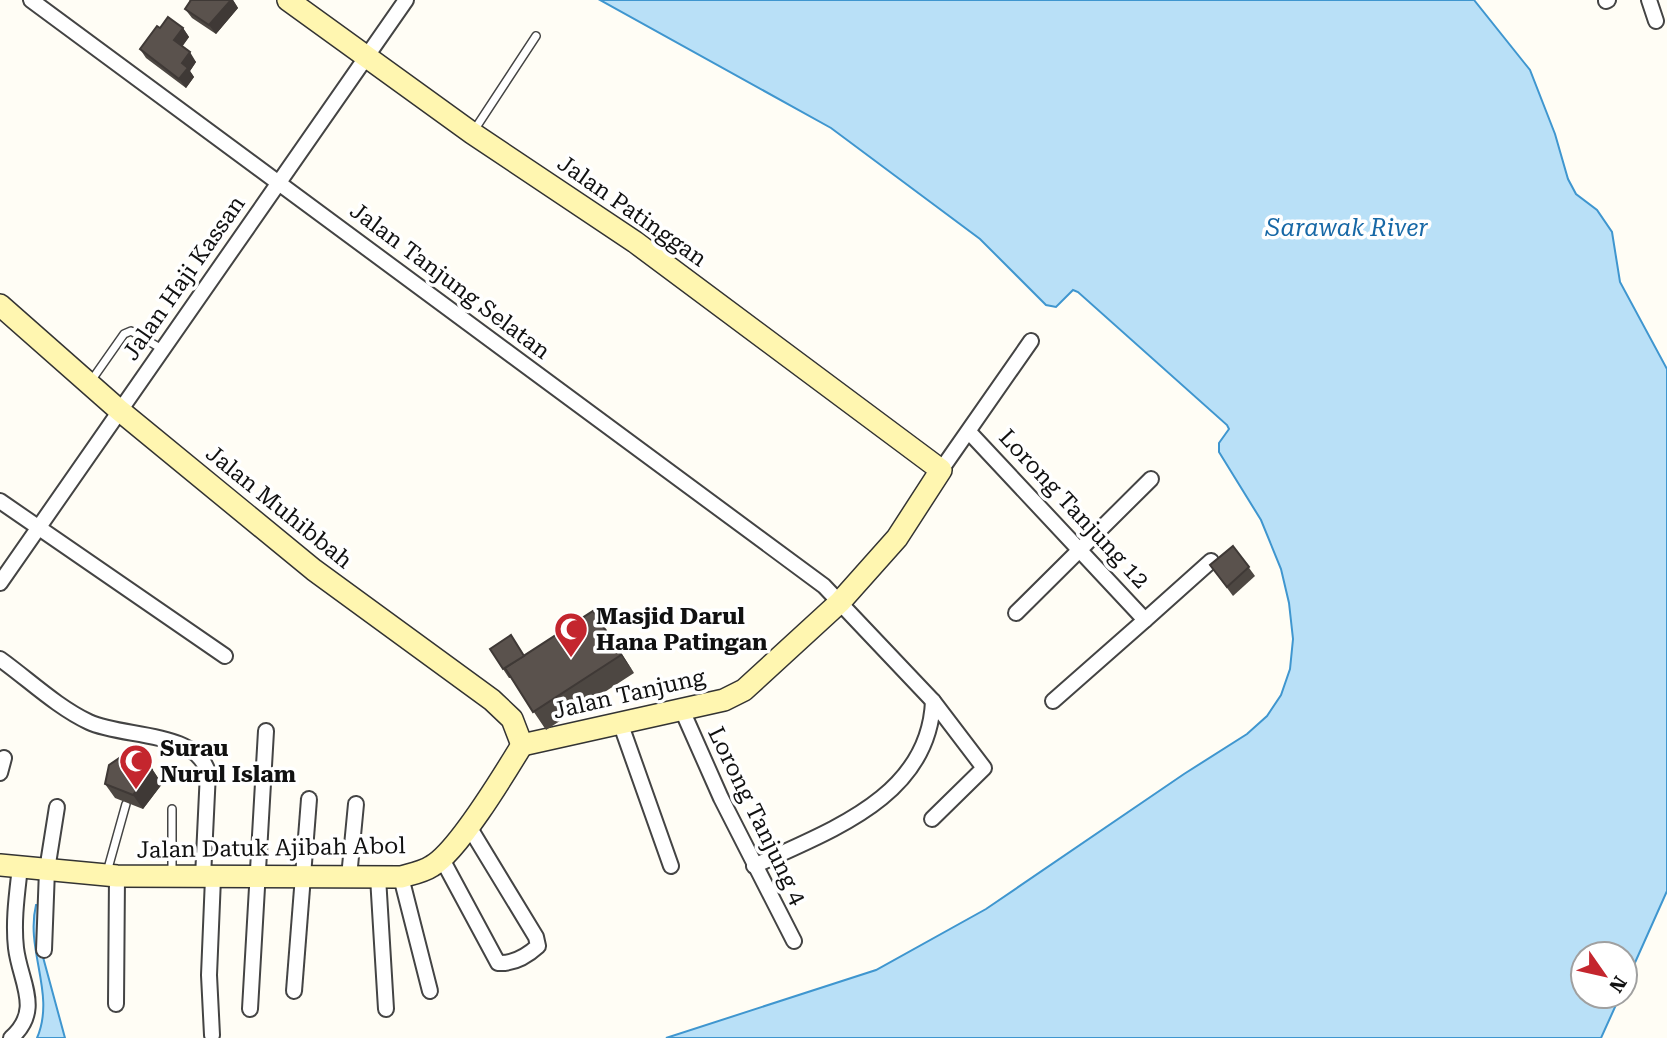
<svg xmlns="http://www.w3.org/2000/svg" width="1667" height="1038" font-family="'Roboto Serif',serif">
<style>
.water{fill:#b9e0f7;stroke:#3f96cf;stroke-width:2}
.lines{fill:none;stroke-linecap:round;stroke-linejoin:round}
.lane-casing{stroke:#444;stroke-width:10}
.street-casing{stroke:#444;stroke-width:18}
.secondary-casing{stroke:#333;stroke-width:24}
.lane{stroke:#fff;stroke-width:7}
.street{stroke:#fff;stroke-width:14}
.secondary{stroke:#fff6b0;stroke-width:21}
.wall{fill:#4d4742}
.shaded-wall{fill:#3f3936}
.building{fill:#5a524d;stroke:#3f3936;stroke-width:2}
.labels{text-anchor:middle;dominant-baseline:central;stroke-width:7;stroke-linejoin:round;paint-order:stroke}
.street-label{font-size:23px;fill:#111;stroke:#fff}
.poi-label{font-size:23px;font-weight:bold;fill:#111;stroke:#fff;text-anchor:start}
.water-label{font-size:24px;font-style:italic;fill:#1768a6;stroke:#fff}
</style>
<rect width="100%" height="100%" fill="#fffdf5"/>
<g class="water">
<polygon points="600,0 1474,0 1530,70 1555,134 1568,179 1576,194 1597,210 1612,232 1620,282 1667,369 1667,891 1625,985 1625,954 1583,954 1583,996 1620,996 1601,1038 666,1038 876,970 986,909 1184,774 1247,734 1267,716 1281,695 1290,669 1293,639 1289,603 1281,569 1261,520 1219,452 1219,443 1229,429 1227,425 1078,292 1073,290 1056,307 1046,305 980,239 831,128"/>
<path d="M36,905H40L43,957L65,1038H37C56,994 25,950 36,905Z"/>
</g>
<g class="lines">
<g class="lane-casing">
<g id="lane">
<polyline points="473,132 536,36"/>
<polyline points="91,381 124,334 131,331 162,349"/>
<polyline points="107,872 126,804"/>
<polyline points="172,873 172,809"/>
</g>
</g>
<g class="street-casing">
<g id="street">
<polyline points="31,0 824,586 933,701 984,768 932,819"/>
<polyline points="1649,0 1656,21"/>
<polyline points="1606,1 1608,0"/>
<polyline points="970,433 1145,620 1053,701"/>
<polyline points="941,470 1031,341"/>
<polyline points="0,501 225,656"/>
<polyline points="0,583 406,0"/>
<polyline points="1016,613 1151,479"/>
<polyline points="1145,620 1211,561"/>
<path d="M0,659C28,679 57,707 89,722C123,738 195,730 208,772L203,877"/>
<polyline points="682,710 721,798 794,941"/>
<polyline points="621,725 671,866"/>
<polyline points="0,773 4,758"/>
<path d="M442,859L498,963C513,964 527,956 538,946L536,937L468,825"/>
<path d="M754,866C828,831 929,798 933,701"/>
<polyline points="349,877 356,804"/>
<polyline points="378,877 386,1009"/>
<polyline points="401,877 430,991"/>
<polyline points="44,950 47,870 57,807"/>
<polyline points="294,991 309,799"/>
<polyline points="116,1004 117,876"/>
<polyline points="250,1009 266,731"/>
<polyline points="212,1035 209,975 213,878"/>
<path d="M11,1038C43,1010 20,982 16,948C13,921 17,894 20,867"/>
</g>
</g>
<g class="secondary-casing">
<g id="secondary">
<polyline points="288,0 472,133 635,242 941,470 897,538 840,602 744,690 724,700 522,745"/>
<polyline points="0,305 119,410 314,570 492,700 512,719 522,745"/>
<path d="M0,865L117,876L401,877C412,874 423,872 432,866C458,851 505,773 522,745"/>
</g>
</g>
<use href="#lane" class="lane"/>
<use href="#street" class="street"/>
<use href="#secondary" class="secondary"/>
</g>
<g class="wall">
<polygon points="189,0 233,0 238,8 216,34 192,18 185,9 190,1"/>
<polygon points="160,28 183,28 189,37 182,47 196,62 190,71 194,77 186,88 146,58 140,49"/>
<polygon points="1233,546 1255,576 1233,596 1210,565"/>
<polygon points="606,629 634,673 546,730 511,678 509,678 503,669 525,656"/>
<polygon points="137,746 162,784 143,809 115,798 105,784"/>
</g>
<g class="shaded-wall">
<polygon points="231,0 233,0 238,8 216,34 209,25"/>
<polygon points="183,28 189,37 180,49 174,40"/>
<polygon points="190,52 196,62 190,71 194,77 186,88 179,79 182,63"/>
<polygon points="593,611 606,629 634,673 621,655"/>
<polygon points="137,746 162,784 143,809 133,795"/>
</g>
<g class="building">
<polygon points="191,0 231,0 209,25 185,9"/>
<polygon points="168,17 183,28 174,40 190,52 182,63 188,68 179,79 140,49 157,26 160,28"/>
<polygon points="1233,546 1249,567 1227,587 1210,565"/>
<polygon points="593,611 621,655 533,712 505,668"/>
<polygon points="511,635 524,656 503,669 490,649"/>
<polygon points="137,746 152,770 133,795 105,784 109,765"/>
</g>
<defs>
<g id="mosque-pin" transform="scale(1.75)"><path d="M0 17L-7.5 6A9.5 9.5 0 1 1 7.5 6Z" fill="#c4262e" stroke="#fff"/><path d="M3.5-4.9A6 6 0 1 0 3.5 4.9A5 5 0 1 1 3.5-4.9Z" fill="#fff"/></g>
</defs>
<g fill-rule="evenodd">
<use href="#mosque-pin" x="571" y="629"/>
<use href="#mosque-pin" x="136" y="761"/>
</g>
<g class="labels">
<g class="street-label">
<text transform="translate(632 211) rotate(35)">Jalan Patinggan</text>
<text transform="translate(184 278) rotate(-55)">Jalan Haji Kassan</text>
<text transform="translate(450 281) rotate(37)">Jalan Tanjung Selatan</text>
<text transform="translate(279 507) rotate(39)">Jalan Muhibbah</text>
<text transform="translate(1074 509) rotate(47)">Lorong Tanjung 12</text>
<text transform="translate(629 694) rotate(-13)">Jalan Tanjung</text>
<text transform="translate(757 816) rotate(64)">Lorong Tanjung 4</text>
<text transform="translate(271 848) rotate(-1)">Jalan Datuk Ajibah Abol</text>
</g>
<g class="poi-label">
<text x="596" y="616">Masjid Darul<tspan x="596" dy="26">Hana Patingan</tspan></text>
<text x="160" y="748">Surau<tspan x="160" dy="26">Nurul Islam</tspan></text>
</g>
<g class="water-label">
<text x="1347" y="228">Sarawak River</text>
</g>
</g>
<g transform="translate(1604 975) rotate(124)"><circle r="33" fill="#ffffff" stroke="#a0a0a0" stroke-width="2"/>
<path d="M0-5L12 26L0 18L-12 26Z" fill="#c4262e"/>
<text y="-10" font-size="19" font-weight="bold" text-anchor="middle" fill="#111111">N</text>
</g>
</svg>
